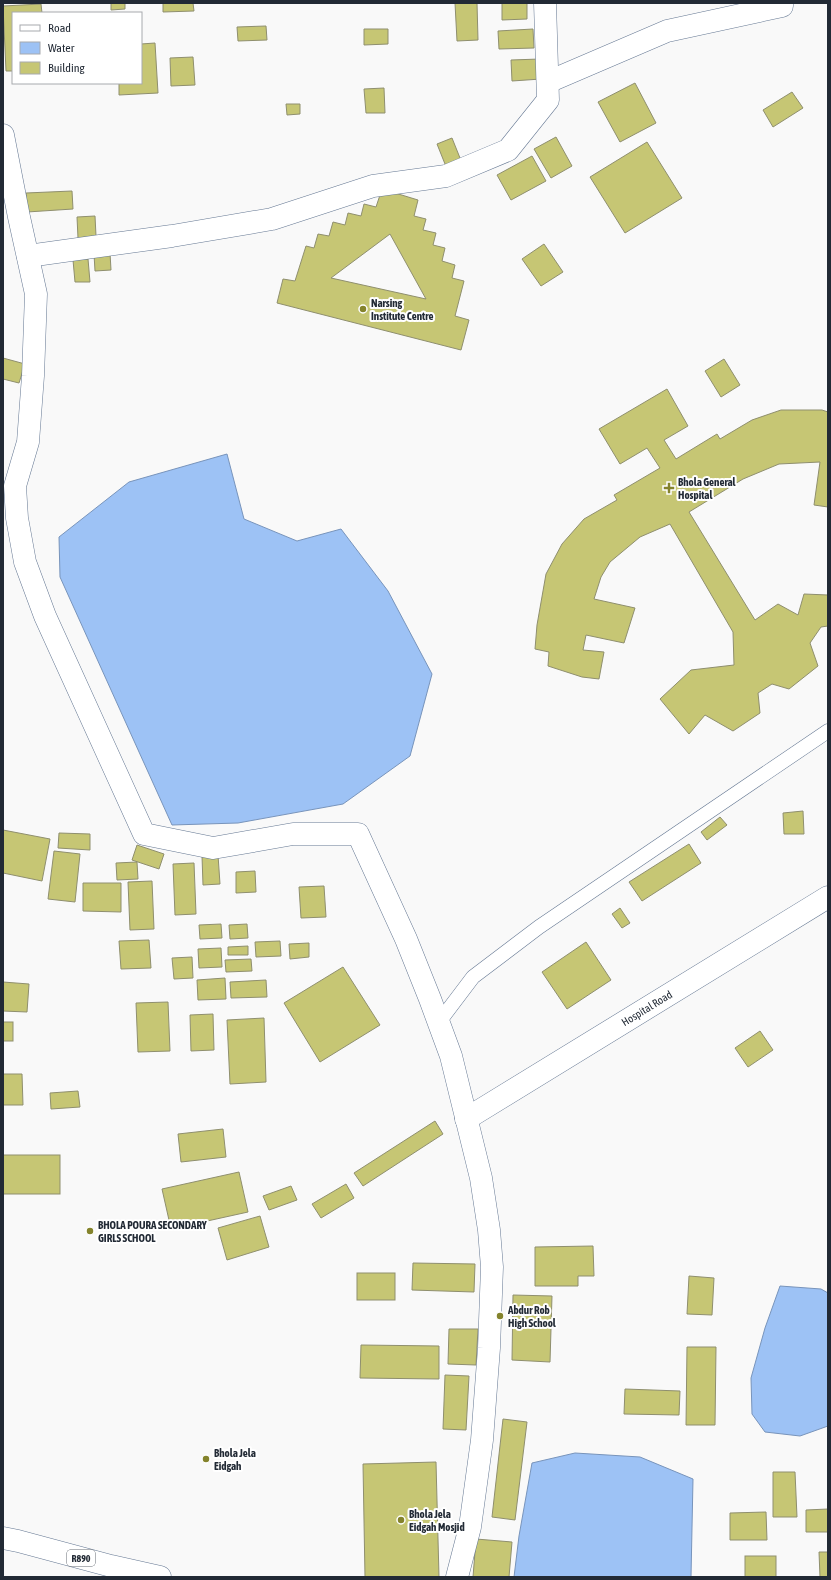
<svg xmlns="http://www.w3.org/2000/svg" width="831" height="1580" font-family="'Asap Condensed',sans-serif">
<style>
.water{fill:#9dc2f5;stroke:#7894bb}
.building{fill:#c6c674;stroke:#8f8f6e;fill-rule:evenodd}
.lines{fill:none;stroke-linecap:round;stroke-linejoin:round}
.service-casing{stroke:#657893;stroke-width:15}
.minor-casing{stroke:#657893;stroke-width:23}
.primary-casing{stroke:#657893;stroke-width:23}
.service{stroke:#fff;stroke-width:14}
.minor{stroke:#fff;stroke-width:22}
.primary{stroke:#fff;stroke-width:22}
.poi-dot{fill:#84832c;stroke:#fff;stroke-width:1.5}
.labels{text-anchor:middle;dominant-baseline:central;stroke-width:4;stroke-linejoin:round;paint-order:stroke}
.shield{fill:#fff;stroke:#646a72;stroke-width:1}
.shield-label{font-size:10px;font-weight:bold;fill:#222a35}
.poi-label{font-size:11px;font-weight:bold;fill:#222a35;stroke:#fff;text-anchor:start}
.street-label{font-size:11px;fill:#222a35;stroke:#fff}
</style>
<rect width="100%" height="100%" fill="#f9f9f9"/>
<g class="water">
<polygon points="227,454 244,519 297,541 341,529 388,591 432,674 410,756 343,804 238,823 172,825 60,577 59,537 129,482"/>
<polygon points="780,1286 821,1289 828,1293 828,1426 800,1436 765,1432 752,1414 751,1378 765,1328"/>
<polygon points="575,1453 640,1457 693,1479 691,1577 514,1577 519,1536 532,1463"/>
</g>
<g class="building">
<polygon points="111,3 125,3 125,9 111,10"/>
<polygon points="163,3 193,3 194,11 163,12"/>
<polygon points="455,3 477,3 478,40 457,41"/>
<polygon points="502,3 527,3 527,19 502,20"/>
<polygon points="41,4 42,13 13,13 13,71 6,71 3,6"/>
<polygon points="266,26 267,40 238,41 237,27"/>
<polygon points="364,29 388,29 388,44 364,45"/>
<polygon points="533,29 534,48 499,49 498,31"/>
<polygon points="155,43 158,93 119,95 119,83 141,83 141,44"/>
<polygon points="193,57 195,85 171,86 170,58"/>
<polygon points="540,59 541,79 512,81 511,60"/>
<polygon points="635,83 656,123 620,142 598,102"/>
<polygon points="384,88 385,113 366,113 364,89"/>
<polygon points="792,92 803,108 773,127 763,110"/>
<polygon points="286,104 300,104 300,114 287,115"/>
<polygon points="556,137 572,166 551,178 534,149"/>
<polygon points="452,138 462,163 447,169 437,144"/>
<polygon points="647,142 682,198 625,233 590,177"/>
<polygon points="532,156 546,181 511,200 497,175"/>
<path d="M382,189L418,200L414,216L426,219L423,230L436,233L433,245L445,248L442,261L455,265L452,278L464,281L455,316L469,320L461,350L277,303L283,279L295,281L306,246L314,248L318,234L329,236L333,222L345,225L348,213L361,216L364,204L376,207ZM390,234L426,299L331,278Z"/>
<polygon points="72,191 73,209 27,212 26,193"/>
<polygon points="95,216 96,236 78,238 77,217"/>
<polygon points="544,244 563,272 541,286 522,259"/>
<polygon points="110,253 111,270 95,271 94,254"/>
<polygon points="88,259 90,282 75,282 73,260"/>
<polygon points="3,358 25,364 19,383 3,379"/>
<polygon points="724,359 740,385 721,397 705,371"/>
<polygon points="667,389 688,426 664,440 676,459 717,434 720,439 752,420 781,410 822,410 828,412 828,507 814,505 820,462 779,464 743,479 689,512 755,620 778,604 798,615 804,594 828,595 828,626 821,627 810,643 818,666 789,689 772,684 758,693 760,713 733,731 705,715 689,734 660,699 691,670 734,665 733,632 670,524 640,537 610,562 601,577 594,599 635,608 624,643 586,635 583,650 604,652 599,679 582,677 548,666 549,652 535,649 537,625 546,574 562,544 584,519 617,500 614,495 660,468 647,448 620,464 599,429"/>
<polygon points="803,811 804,834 784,834 783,813"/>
<polygon points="720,817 727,825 707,840 701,832"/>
<polygon points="3,830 50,839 42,881 3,873"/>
<polygon points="59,833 90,834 90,850 58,848"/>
<polygon points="689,844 701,863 642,901 629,882"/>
<polygon points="137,845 164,854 159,869 132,860"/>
<polygon points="54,851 80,854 75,902 48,899"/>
<polygon points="218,855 220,884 203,885 202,856"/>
<polygon points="137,862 138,879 117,880 116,863"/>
<polygon points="194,863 196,914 175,915 173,864"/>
<polygon points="255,871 256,892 236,893 236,872"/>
<polygon points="152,881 154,929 130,930 128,882"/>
<polygon points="83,883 121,883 121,912 83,911"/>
<polygon points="324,886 326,917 301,918 299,887"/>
<polygon points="620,908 630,923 622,928 612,914"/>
<polygon points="221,924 222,938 200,939 199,925"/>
<polygon points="247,924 248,938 230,939 229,925"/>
<polygon points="149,940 151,968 121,969 119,941"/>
<polygon points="280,941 281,956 256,957 255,942"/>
<polygon points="586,942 611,980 567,1009 542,972"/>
<polygon points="309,943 309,957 290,959 289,944"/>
<polygon points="248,946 248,955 228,955 228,947"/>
<polygon points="221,948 222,967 199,968 198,949"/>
<polygon points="192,957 193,978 174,979 172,958"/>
<polygon points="251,959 252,971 226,972 225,960"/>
<polygon points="343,967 380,1025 320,1062 284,1003"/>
<polygon points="225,978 226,999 198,1000 197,980"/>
<polygon points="266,980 267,997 231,998 230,982"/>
<polygon points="3,982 29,984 27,1012 3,1011"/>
<polygon points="168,1002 170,1051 138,1052 136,1003"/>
<polygon points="213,1014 214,1050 191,1051 190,1015"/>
<polygon points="264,1018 266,1082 230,1084 227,1020"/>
<rect x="3" y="1022" width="10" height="19"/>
<polygon points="760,1031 773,1050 748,1067 735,1048"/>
<polygon points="3,1074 22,1074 23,1105 3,1105"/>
<polygon points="78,1091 80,1107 51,1109 50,1093"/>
<polygon points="435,1121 443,1134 363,1186 354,1173"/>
<polygon points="223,1129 226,1157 181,1162 178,1134"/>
<rect x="3" y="1155" width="57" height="39"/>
<polygon points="239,1172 248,1212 171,1229 162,1189"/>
<polygon points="346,1184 354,1198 321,1218 312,1204"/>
<polygon points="291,1186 297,1200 269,1210 263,1196"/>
<polygon points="260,1216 269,1247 227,1260 218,1228"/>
<polygon points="593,1246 594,1276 578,1276 578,1286 535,1286 535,1247"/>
<polygon points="413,1263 475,1264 474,1292 412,1290"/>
<rect x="357" y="1273" width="38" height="27"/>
<polygon points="689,1276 714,1278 712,1315 687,1314"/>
<polygon points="513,1295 552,1296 550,1362 512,1360"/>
<polygon points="449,1329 478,1329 476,1365 448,1364"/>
<polygon points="361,1345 439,1346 439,1379 360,1378"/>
<polygon points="687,1347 716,1347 715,1425 686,1425"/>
<polygon points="445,1375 469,1376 466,1430 443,1429"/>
<polygon points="625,1389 680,1391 679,1415 624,1414"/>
<polygon points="503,1419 527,1422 515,1520 492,1517"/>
<polygon points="436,1462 439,1577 365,1577 363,1464"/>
<polygon points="773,1472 795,1472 797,1517 773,1517"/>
<polygon points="828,1509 828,1532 806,1532 806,1510"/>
<polygon points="766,1512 767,1540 730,1540 730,1513"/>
<polygon points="476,1539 512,1542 509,1577 473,1577"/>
<polygon points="819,1552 828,1552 828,1577 820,1577"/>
<rect x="745" y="1556" width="31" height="21"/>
</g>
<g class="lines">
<g class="service-casing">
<polyline id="service" points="439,1022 473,977 539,927 828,731"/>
</g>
<g class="minor-casing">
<g id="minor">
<polyline points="548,82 667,31 782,6 782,3"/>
<polyline points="3,135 19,217 36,294 33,376 28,442 15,486 17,518 25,562 45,616 144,834 213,848 293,834 358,834 406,939 430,999 451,1056 481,1178 489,1230 492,1267 489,1348 482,1440 470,1527 457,1577"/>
<polyline points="28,256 172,236 272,219 373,186 446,176 508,150 548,100 545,3"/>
<path id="s1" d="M466,1119L828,897"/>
</g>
</g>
<g class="primary-casing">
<polyline id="primary" points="3,1538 18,1541 111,1566 160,1577"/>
</g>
<use href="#service" class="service"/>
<use href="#minor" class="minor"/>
<use href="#primary" class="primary"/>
</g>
<g class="poi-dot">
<circle cx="363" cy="309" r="4"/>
<path d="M667 482h4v4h4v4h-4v4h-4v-4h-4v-4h4z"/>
<circle cx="90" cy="1231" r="4"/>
<circle cx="500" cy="1316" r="4"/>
<circle cx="206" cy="1459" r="4"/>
<circle cx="401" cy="1520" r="4"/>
</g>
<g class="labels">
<rect class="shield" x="67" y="1550" width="28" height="16" rx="3"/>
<g class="shield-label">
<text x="81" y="1558">R890</text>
</g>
<g class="poi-label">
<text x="371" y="303">Narsing<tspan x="371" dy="13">Institute Centre</tspan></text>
<text x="678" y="482">Bhola General<tspan x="678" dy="13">Hospital</tspan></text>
<text x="98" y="1225">BHOLA POURA SECONDARY<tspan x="98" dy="13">GIRLS SCHOOL</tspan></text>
<text x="508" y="1310">Abdur Rob<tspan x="508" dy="13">High School</tspan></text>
<text x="214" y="1453">Bhola Jela<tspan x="214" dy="13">Eidgah</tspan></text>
<text x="409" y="1514">Bhola Jela<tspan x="409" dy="13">Eidgah Mosjid</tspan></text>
</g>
<g class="street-label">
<text stroke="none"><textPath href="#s1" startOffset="212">Hospital Road</textPath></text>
</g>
</g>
<rect width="831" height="1580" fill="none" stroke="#222a35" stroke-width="8"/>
<rect x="12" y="12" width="130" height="72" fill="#ffffff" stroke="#a7aaae"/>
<rect x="20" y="25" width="20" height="6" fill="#ffffff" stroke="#a7aaae"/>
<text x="48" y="32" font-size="12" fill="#222a35">Road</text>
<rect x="20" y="42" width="20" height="12" fill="#9dc2f5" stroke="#a7aaae"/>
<text x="48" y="52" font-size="12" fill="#222a35">Water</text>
<rect x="20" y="62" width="20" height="12" fill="#c6c674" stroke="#a7aaae"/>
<text x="48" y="72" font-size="12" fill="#222a35">Building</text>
</svg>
